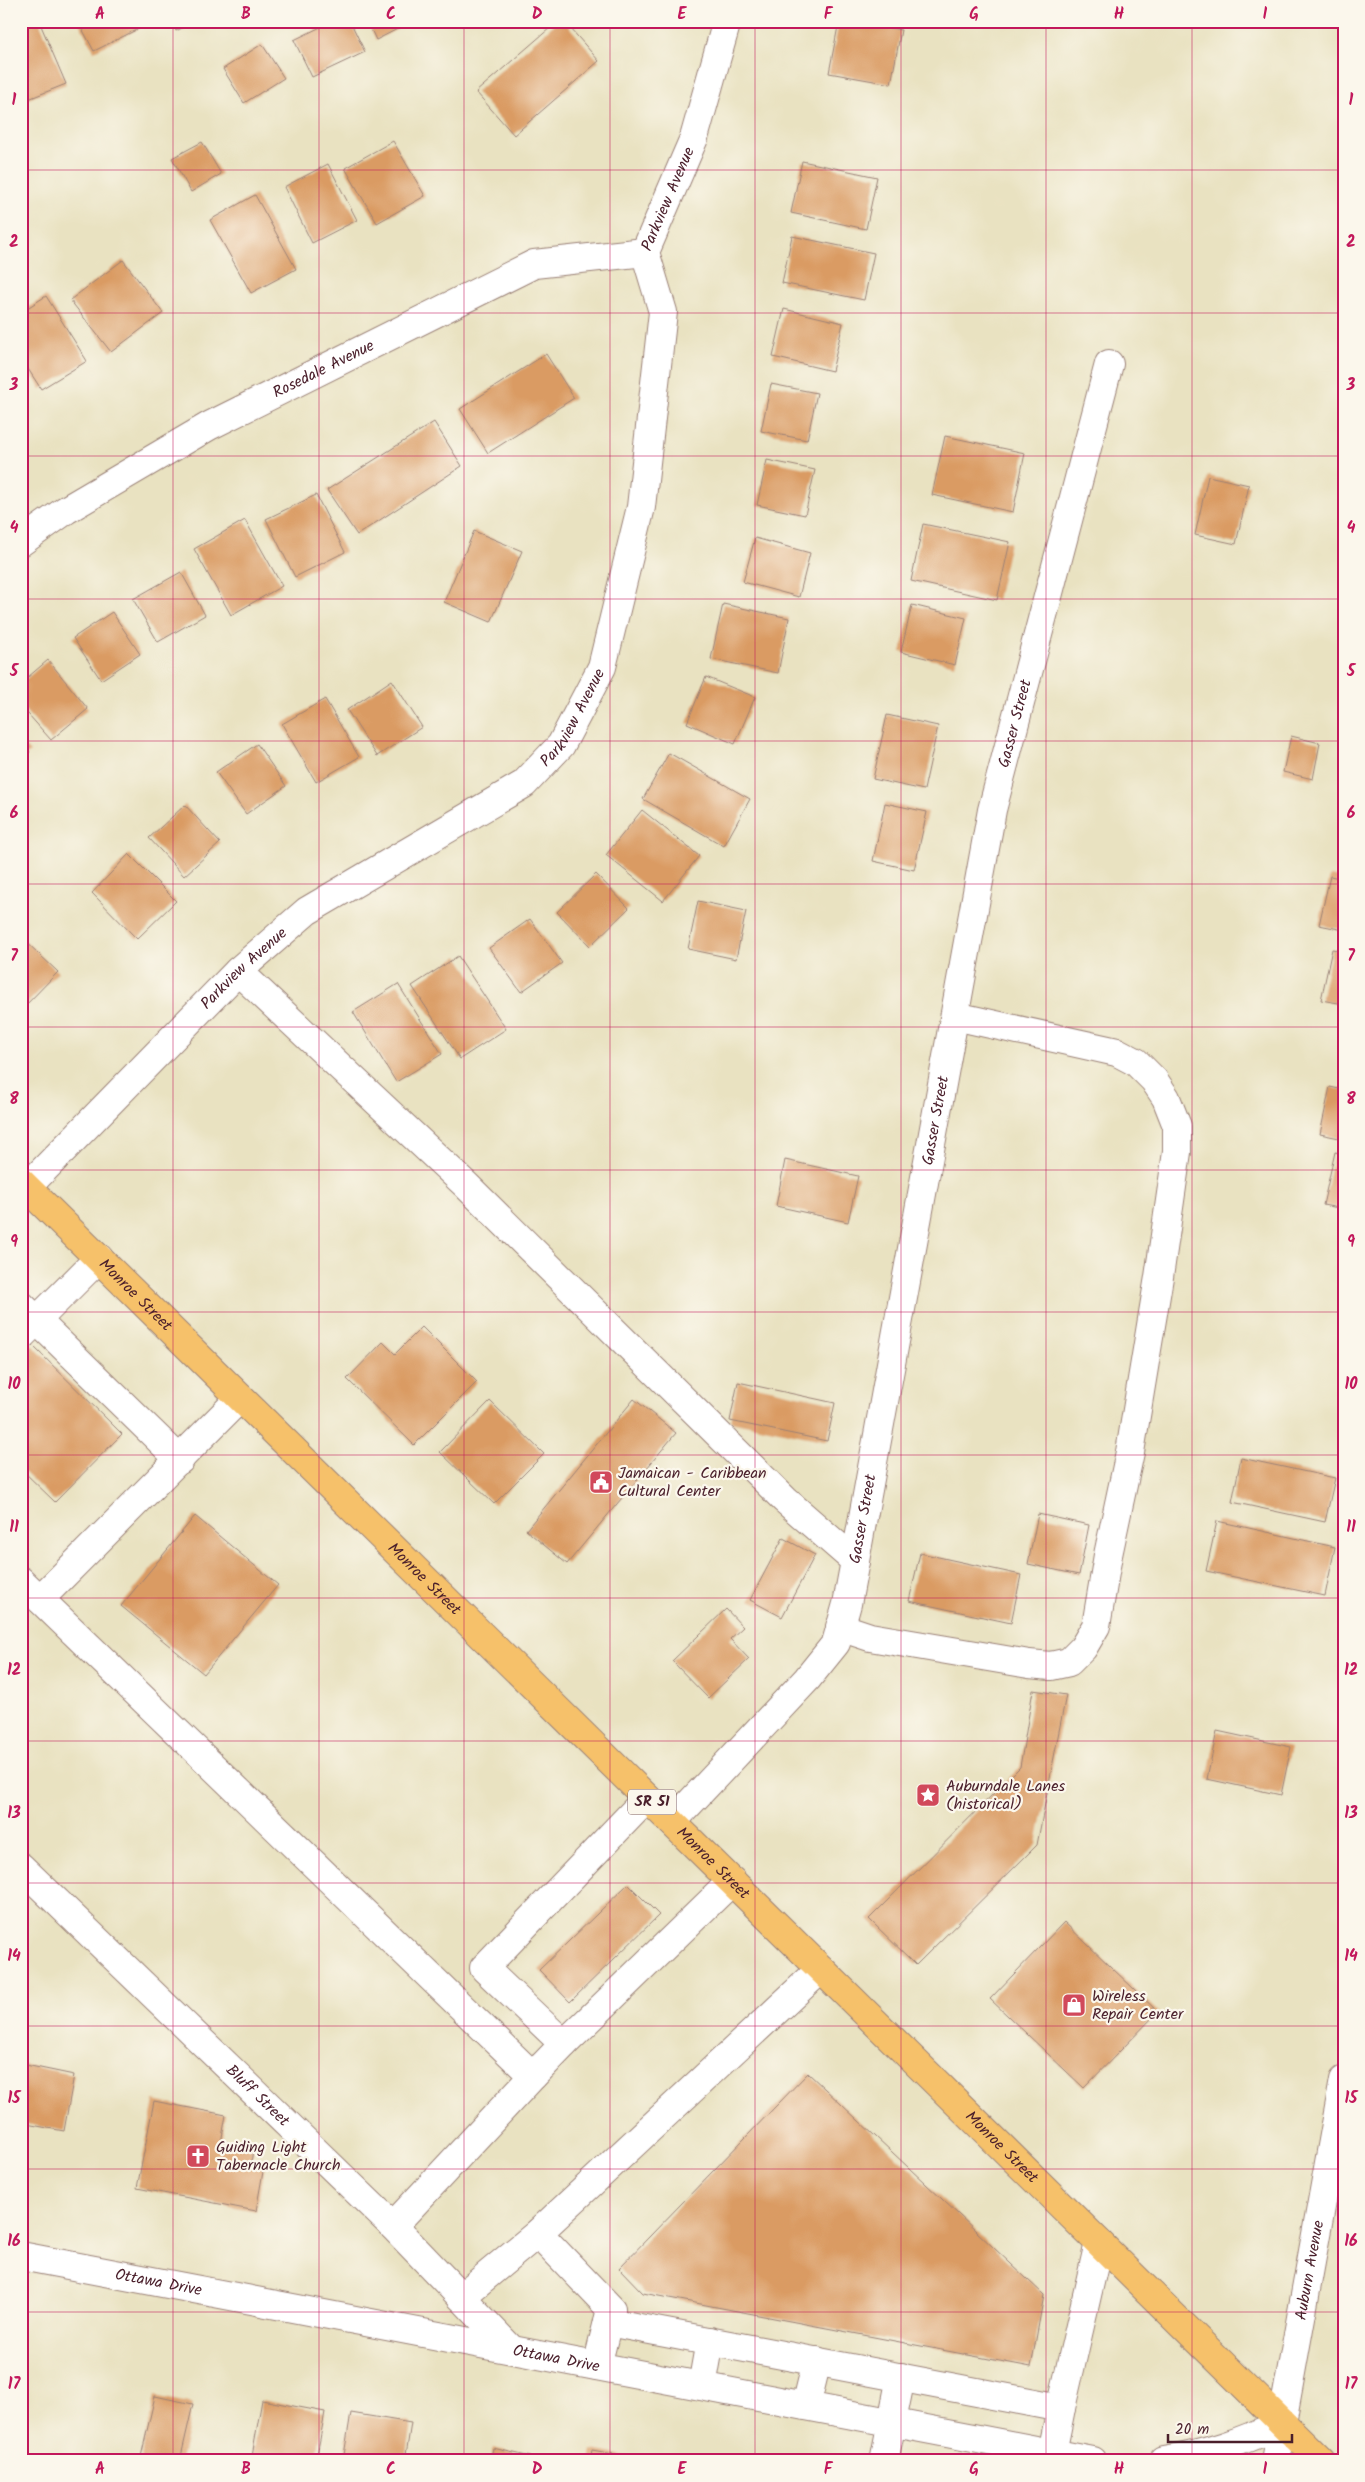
<svg xmlns="http://www.w3.org/2000/svg" width="1365" height="2482" font-family="Kalam,sans-serif">
<style>
.building{fill:#da9b63}
.lines{fill:none;stroke-linecap:round;stroke-linejoin:round}
.minor-casing{stroke:#9a8076;stroke-width:30}
.major-casing{stroke:#9a8076;stroke-width:30}
.minor{stroke:#fff;stroke-width:28}
.major{stroke:#f6c16b;stroke-width:28}
.grid{fill:none;stroke:#c2185b;stroke-width:1;stroke-opacity:0.55}
.labels{text-anchor:middle;dominant-baseline:central;stroke-width:4.5;stroke-linejoin:round;paint-order:stroke}
.shield{fill:#fbf7ec;stroke:#7f6065;stroke-width:1}
.shield-label{font-size:15px;font-weight:bold;fill:#4a1f2b}
.street-label{font-size:16px;fill:#4a1f2b;stroke:#fbf7ec}
.poi-label{font-size:16px;fill:#4a1f2b;stroke:#fbf7ec;text-anchor:start}
.neatline{fill:none;stroke:#c2185b;stroke-width:2}
.grid-label{font-size:16px;text-anchor:middle;font-weight:bold;fill:#c2185b}
</style>
<rect width="100%" height="100%" fill="#fbf7ec"/>
<filter id="ink" filterUnits="userSpaceOnUse"><feTurbulence type="fractalNoise" baseFrequency=".02" numOctaves="2"/><feDisplacementMap in="SourceGraphic" scale="10" xChannelSelector="R" yChannelSelector="G"/><feConvolveMatrix kernelMatrix="1 2 1 2 8 2 1 2 1" color-interpolation-filters="sRGB"/></filter>
<filter id="wash" filterUnits="userSpaceOnUse"><feTurbulence type="fractalNoise" baseFrequency=".0096" numOctaves="4" result="noise"/><feDisplacementMap in="SourceGraphic" scale="20" xChannelSelector="R" yChannelSelector="G"/><feGaussianBlur stdDeviation="1.12" result="paint"/><feColorMatrix in="noise" values="0 0 0 0 0 0 0 0 0 0 0 0 0 0 0 0 0 1.4 0 .05"/><feComposite in="paint" operator="in"/></filter>
<g filter="url(#wash)">
<rect width="100%" height="100%" fill="#e9e2c1"/>
<g id="blocks">
<g class="building">
<polygon points="21,21 39,21 66,84 21,102"/>
<polygon points="78,21 144,21 146,25 94,51"/>
<polygon points="171,21 196,21 176,31"/>
<polygon points="333,21 350,21 365,52 312,77 294,40"/>
<polygon points="367,21 413,21 376,40"/>
<polygon points="558,21 564,21 599,61 514,135 476,92"/>
<polygon points="839,21 853,21 901,30 891,84 829,73"/>
<polygon points="262,44 284,78 244,103 223,69"/>
<polygon points="393,141 425,196 377,223 345,168"/>
<polygon points="202,142 221,174 191,192 172,158"/>
<polygon points="802,161 877,177 866,229 791,213"/>
<polygon points="328,164 357,220 312,243 284,187"/>
<polygon points="255,195 296,269 251,293 210,220"/>
<polygon points="792,236 874,253 864,300 782,283"/>
<polygon points="123,260 163,313 111,352 70,300"/>
<polygon points="46,296 87,361 41,389 21,358 21,312"/>
<polygon points="784,309 843,323 832,371 773,357"/>
<polygon points="546,354 574,398 488,453 460,409"/>
<polygon points="771,384 817,393 807,440 761,431"/>
<polygon points="434,422 462,466 357,535 327,490"/>
<polygon points="945,436 1025,453 1013,512 932,495"/>
<polygon points="767,460 815,470 805,515 757,505"/>
<polygon points="1208,476 1249,485 1236,544 1195,535"/>
<polygon points="316,495 345,552 295,577 266,519"/>
<polygon points="245,520 282,586 231,615 194,549"/>
<polygon points="923,524 1010,542 997,600 911,581"/>
<polygon points="474,531 522,551 491,622 444,602"/>
<polygon points="755,538 810,553 799,597 743,582"/>
<polygon points="181,572 205,615 158,642 133,599"/>
<polygon points="723,604 789,618 778,673 711,659"/>
<polygon points="912,605 966,618 955,665 901,652"/>
<polygon points="112,612 140,654 101,680 73,638"/>
<polygon points="48,660 88,709 51,740 21,706 21,683"/>
<polygon points="706,677 755,697 735,744 687,723"/>
<polygon points="392,680 422,727 377,756 347,710"/>
<polygon points="325,699 359,757 316,782 282,724"/>
<polygon points="887,715 938,726 924,790 873,779"/>
<polygon points="1291,736 1320,743 1313,779 1283,772"/>
<polygon points="21,743 30,752 21,760"/>
<polygon points="257,744 286,786 246,814 216,772"/>
<polygon points="669,753 750,799 724,846 643,799"/>
<polygon points="885,803 927,812 914,870 873,861"/>
<polygon points="185,805 220,843 184,876 149,838"/>
<polygon points="642,810 699,856 663,901 606,855"/>
<polygon points="1343,841 1344,841 1344,867 1338,865"/>
<polygon points="129,854 176,901 137,939 92,893"/>
<polygon points="596,874 629,908 590,946 557,912"/>
<polygon points="1330,876 1344,879 1344,930 1319,925"/>
<polygon points="698,901 746,911 736,959 688,949"/>
<polygon points="530,919 562,963 521,992 489,948"/>
<polygon points="21,937 58,972 21,1010"/>
<polygon points="1332,949 1344,951 1344,1004 1321,1000"/>
<polygon points="458,956 506,1029 460,1059 412,986"/>
<polygon points="398,984 442,1054 396,1082 353,1012"/>
<polygon points="1330,1087 1344,1090 1344,1139 1320,1134"/>
<polygon points="1335,1152 1344,1154 1344,1209 1323,1205"/>
<polygon points="785,1160 858,1176 848,1222 776,1206"/>
<polygon points="422,1327 477,1382 414,1445 347,1379 383,1342 395,1354"/>
<polygon points="28,1341 122,1434 55,1502 21,1469 21,1348"/>
<polygon points="738,1382 835,1403 827,1441 730,1421"/>
<polygon points="634,1399 676,1433 567,1564 526,1530"/>
<polygon points="490,1401 544,1454 494,1504 440,1452"/>
<polygon points="1241,1458 1335,1478 1325,1522 1232,1502"/>
<polygon points="1038,1514 1089,1525 1079,1575 1028,1564"/>
<polygon points="195,1516 278,1585 204,1674 121,1606"/>
<polygon points="1217,1521 1335,1547 1325,1596 1206,1571"/>
<polygon points="783,1538 815,1555 782,1617 750,1600"/>
<polygon points="920,1553 1021,1575 1011,1623 909,1601"/>
<polygon points="726,1609 743,1627 730,1639 749,1659 708,1698 672,1661"/>
<polygon points="1033,1690 1066,1695 1037,1845 916,1965 869,1919 1020,1767"/>
<polygon points="1217,1731 1291,1747 1281,1795 1207,1779"/>
<polygon points="628,1884 659,1915 570,2002 539,1970"/>
<polygon points="1064,1922 1158,2012 1084,2088 990,1999"/>
<polygon points="21,2064 74,2075 64,2131 21,2123"/>
<polygon points="808,2073 1044,2295 1031,2367 643,2293 619,2268"/>
<polygon points="154,2101 226,2115 221,2143 253,2149 251,2164 264,2166 256,2211 137,2188"/>
<polygon points="155,2396 193,2404 180,2461 140,2461"/>
<polygon points="262,2400 325,2412 316,2461 251,2461"/>
<polygon points="351,2413 411,2423 405,2461 343,2461"/>
<polygon points="493,2448 531,2457 530,2461 490,2461"/>
<polygon points="592,2450 647,2460 647,2461 590,2461"/>
</g>
</g>
</g>
<g filter="url(#ink)">
<use href="#blocks" fill-opacity="0" stroke="#9a8076" stroke-width="1"/>
<g class="lines">
<g class="minor-casing">
<g id="minor">
<path id="s1" d="M21,542L66,510L209,426L534,264L645,252"/>
<polyline points="238,971 466,1185 785,1500 855,1561"/>
<path id="s2" d="M27,1187L238,971L307,911L524,784L561,745L602,667L641,507L663,312L645,252L694,138L727,21"/>
<polyline points="21,1305 180,1460"/>
<polyline points="21,1336 99,1258"/>
<polyline points="21,1581 533,2076 393,2226"/>
<polyline points="40,1599 240,1398"/>
<polyline points="840,1627 870,1637 1029,1664 1051,1666 1069,1662 1083,1648 1096,1626 1108,1555 1130,1452 1159,1277 1177,1152 1177,1126 1166,1098 1154,1080 1136,1062 1117,1052 955,1016"/>
<polyline points="647,1798 484,1968 564,2044 732,1881"/>
<path id="s3" d="M672,1822L807,1679L836,1643L847,1604L855,1561L992,810L1109,364"/>
<path id="s4" d="M21,1867L393,2226L511,2349"/>
<polyline points="533,2076 564,2044"/>
<polyline points="538,2233 611,2309 597,2366"/>
<path id="s5" d="M21,2256L1093,2461"/>
<polyline points="461,2297 538,2233 821,1969"/>
<polyline points="608,2322 1061,2408 1099,2243"/>
<polyline points="702,2386 710,2341"/>
<polyline points="806,2406 817,2361"/>
<polyline points="1052,2453 1061,2408"/>
<polyline points="884,2461 901,2377"/>
<path d="M1163,2461C1207,2454 1241,2442 1282,2423"/>
<path id="s6" d="M1275,2461L1344,2080"/>
</g>
</g>
<g class="major-casing">
<g id="major">
<path id="s7" d="M21,1182L1321,2461"/>
</g>
</g>
<use href="#minor" class="minor"/>
<use href="#major" class="major"/>
</g>
</g>
<path class="grid" d="M173,21V2461M319,21V2461M464,21V2461M610,21V2461M755,21V2461M901,21V2461M1046,21V2461M1192,21V2461M21,170H1344M21,313H1344M21,456H1344M21,599H1344M21,741H1344M21,884H1344M21,1027H1344M21,1170H1344M21,1312H1344M21,1455H1344M21,1598H1344M21,1741H1344M21,1883H1344M21,2026H1344M21,2169H1344M21,2312H1344"/>
<defs>
<g id="civic-square" transform="scale(1.25)"><rect x="-9" y="-9" width="18" height="18" rx="4" fill="#d1495b" stroke="#fbf7ec"/><path d="M-.6-6.5H3V-4.5H.6V-3L4-1V1h2V6H-6V1h2V-1L-.6-3ZM-1.2 2.5V6h2.4V2.5Z" fill="#fff"/></g>
<g id="sight-square" transform="scale(1.25)"><rect x="-9" y="-9" width="18" height="18" rx="4" fill="#d1495b" stroke="#fbf7ec"/><path d="M0-6L1.8-2.2L6-1.7L2.9 1.2L3.7 5.4L0 3.3L-3.7 5.4L-2.9 1.2L-6-1.7L-1.8-2.2Z" fill="#fff"/></g>
<g id="shop-square" transform="scale(1.25)"><rect x="-9" y="-9" width="18" height="18" rx="4" fill="#d1495b" stroke="#fbf7ec"/><path d="M-5-2.5h2.3a2.7 3.5 0 0 1 5.4 0H5L5.5 6h-11ZM-1.5-2.5h3a1.5 2.3 0 0 0-3 0Z" fill="#fff"/></g>
<g id="church-square" transform="scale(1.25)"><rect x="-9" y="-9" width="18" height="18" rx="4" fill="#d1495b" stroke="#fbf7ec"/><path d="M-1.2-6h2.4v3.5h3.3v2.4h-3.3V6h-2.4V-.1h-3.3v-2.4h3.3Z" fill="#fff"/></g>
</defs>
<g fill-rule="evenodd">
<use href="#civic-square" x="601" y="1482"/>
<use href="#sight-square" x="928" y="1795"/>
<use href="#shop-square" x="1074" y="2005"/>
<use href="#church-square" x="198" y="2156"/>
</g>
<g class="labels">
<rect class="shield" x="628" y="1789.5" width="48" height="25" rx="4"/>
<g class="shield-label">
<text x="652" y="1802">SR 51</text>
</g>
<g class="street-label">
<text stroke="none"><textPath href="#s2" startOffset="1268">Parkview Avenue</textPath></text>
<text stroke="none"><textPath href="#s1" startOffset="349">Rosedale Avenue</textPath></text>
<text stroke="none"><textPath href="#s2" startOffset="728">Parkview Avenue</textPath></text>
<text stroke="none"><textPath href="#s3" startOffset="1180">Gasser Street</textPath></text>
<text stroke="none"><textPath href="#s2" startOffset="308">Parkview Avenue</textPath></text>
<text stroke="none"><textPath href="#s3" startOffset="775">Gasser Street</textPath></text>
<text stroke="none"><textPath href="#s7" startOffset="161">Monroe Street</textPath></text>
<text stroke="none"><textPath href="#s3" startOffset="370">Gasser Street</textPath></text>
<text stroke="none"><textPath href="#s7" startOffset="566">Monroe Street</textPath></text>
<text stroke="none"><textPath href="#s7" startOffset="971">Monroe Street</textPath></text>
<text stroke="none"><textPath href="#s4" startOffset="329">Bluff Street</textPath></text>
<text stroke="none"><textPath href="#s7" startOffset="1376">Monroe Street</textPath></text>
<text stroke="none"><textPath href="#s6" startOffset="194">Auburn Avenue</textPath></text>
<text stroke="none"><textPath href="#s5" startOffset="140">Ottawa Drive</textPath></text>
<text stroke="none"><textPath href="#s5" startOffset="545">Ottawa Drive</textPath></text>
</g>
<g class="poi-label">
<text x="618" y="1473">Jamaican - Caribbean<tspan x="618" dy="18">Cultural Center</tspan></text>
<text x="946" y="1786">Auburndale Lanes<tspan x="946" dy="18">(historical)</tspan></text>
<text x="1092" y="1996">Wireless<tspan x="1092" dy="18">Repair Center</tspan></text>
<text x="216" y="2147">Guiding Light<tspan x="216" dy="18">Tabernacle Church</tspan></text>
</g>
</g>
<rect width="1365" height="2482" fill="none" stroke="#fbf7ec" stroke-width="55"/>
<path d="M1168 2434v8h124v-8" fill="none" stroke="#4a1f2b" stroke-width="2.5"/>
<text x="1175" y="2434" font-size="15" fill="#4a1f2b" stroke="#fbf7ec" stroke-width="4" paint-order="stroke">20 m</text>
<rect x="28" y="28" width="1310" height="2426" class="neatline"/>
<g class="grid-label">
<text x="100" y="19">A</text>
<text x="246" y="19">B</text>
<text x="391" y="19">C</text>
<text x="537" y="19">D</text>
<text x="682" y="19">E</text>
<text x="828" y="19">F</text>
<text x="974" y="19">G</text>
<text x="1119" y="19">H</text>
<text x="1265" y="19">I</text>
<text x="14" y="105">1</text>
<text x="1351" y="105">1</text>
<text x="14" y="247">2</text>
<text x="1351" y="247">2</text>
<text x="14" y="390">3</text>
<text x="1351" y="390">3</text>
<text x="14" y="533">4</text>
<text x="1351" y="533">4</text>
<text x="14" y="676">5</text>
<text x="1351" y="676">5</text>
<text x="14" y="818">6</text>
<text x="1351" y="818">6</text>
<text x="14" y="961">7</text>
<text x="1351" y="961">7</text>
<text x="14" y="1104">8</text>
<text x="1351" y="1104">8</text>
<text x="14" y="1247">9</text>
<text x="1351" y="1247">9</text>
<text x="14" y="1389">10</text>
<text x="1351" y="1389">10</text>
<text x="14" y="1532">11</text>
<text x="1351" y="1532">11</text>
<text x="14" y="1675">12</text>
<text x="1351" y="1675">12</text>
<text x="14" y="1818">13</text>
<text x="1351" y="1818">13</text>
<text x="14" y="1961">14</text>
<text x="1351" y="1961">14</text>
<text x="14" y="2103">15</text>
<text x="1351" y="2103">15</text>
<text x="14" y="2246">16</text>
<text x="1351" y="2246">16</text>
<text x="14" y="2389">17</text>
<text x="1351" y="2389">17</text>
<text x="100" y="2474">A</text>
<text x="246" y="2474">B</text>
<text x="391" y="2474">C</text>
<text x="537" y="2474">D</text>
<text x="682" y="2474">E</text>
<text x="828" y="2474">F</text>
<text x="974" y="2474">G</text>
<text x="1119" y="2474">H</text>
<text x="1265" y="2474">I</text>
</g>
</svg>
